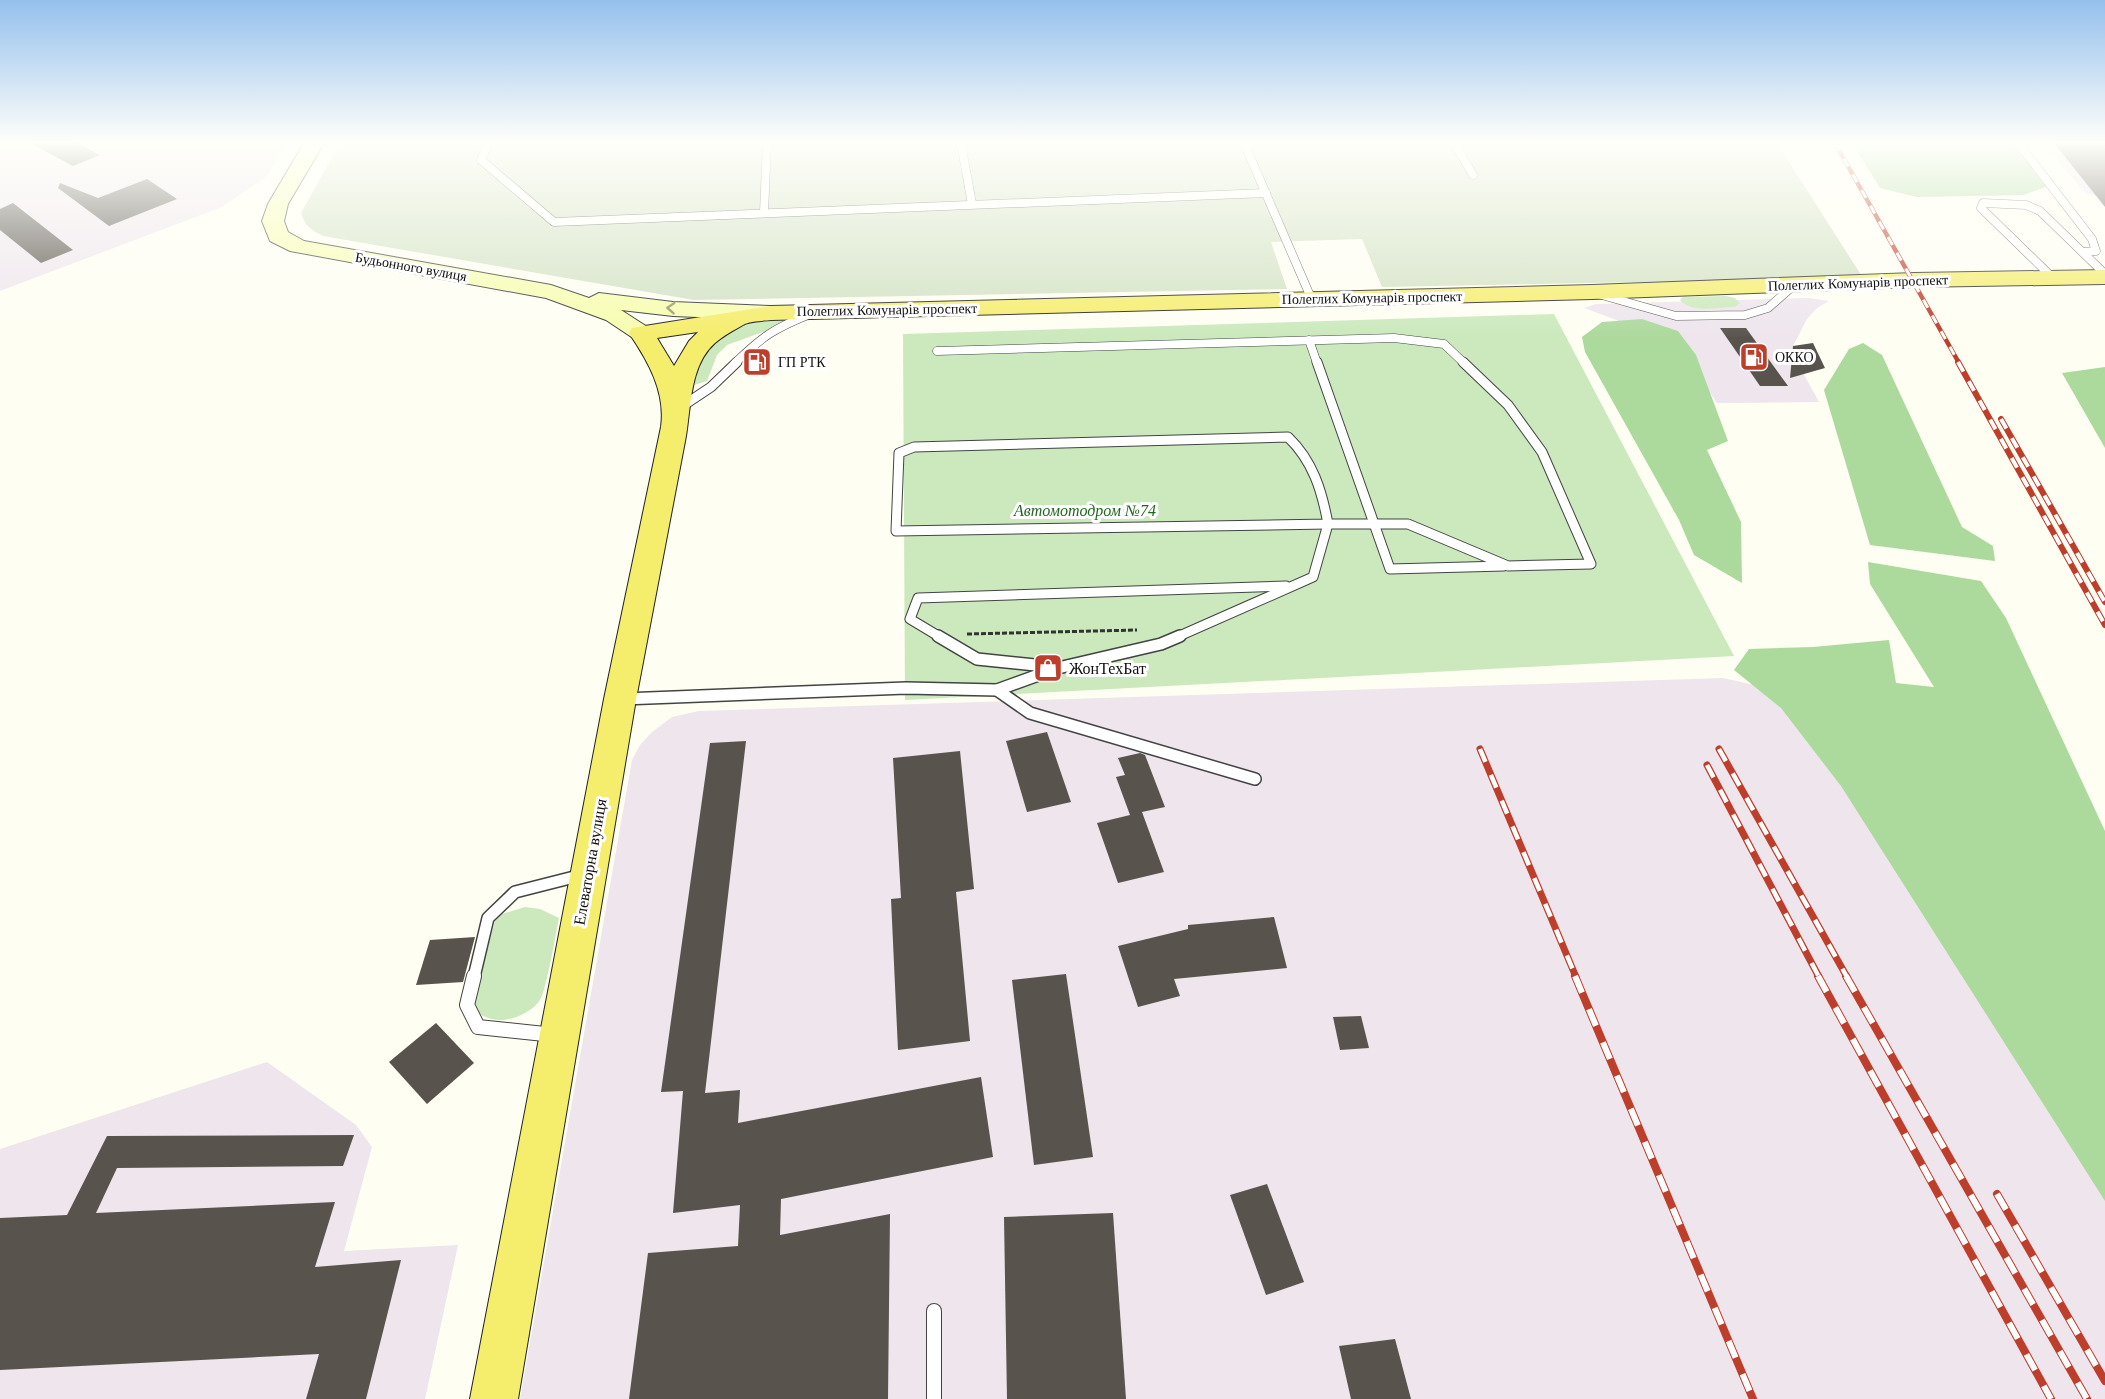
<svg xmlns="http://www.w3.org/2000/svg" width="2105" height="1399" font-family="'Times New Roman',serif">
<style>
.industrial{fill:#eee5ed}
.green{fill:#cbe9bc}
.forest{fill:#acd99c}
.cemetery{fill:#d2e1c3}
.building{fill:#58534c}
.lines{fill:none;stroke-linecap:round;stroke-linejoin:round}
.lane-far3-casing{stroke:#434343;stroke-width:9}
.lane-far2-casing{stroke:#434343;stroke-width:11}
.lane-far1-casing{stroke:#434343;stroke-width:14}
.lane-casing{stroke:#434343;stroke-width:16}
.secondary-casing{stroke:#323232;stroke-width:2}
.primary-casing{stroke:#212121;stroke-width:2}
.path{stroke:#323232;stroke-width:3;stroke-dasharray:5 2;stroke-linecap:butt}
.lane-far3{stroke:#fff;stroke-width:8}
.lane-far2{stroke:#fff;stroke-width:9}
.lane-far1{stroke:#fff;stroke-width:11}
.lane{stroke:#fff;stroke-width:14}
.secondary{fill:#f7fdaf;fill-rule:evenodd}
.primary{fill:#f5ed6c;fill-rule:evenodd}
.rail-far3-casing{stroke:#bd3e2a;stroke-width:4.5}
.rail-far2-casing{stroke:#bd3e2a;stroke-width:6}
.rail-far1-casing{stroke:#bd3e2a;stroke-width:7}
.rail-casing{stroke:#bd3e2a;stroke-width:8}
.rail-far3{stroke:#fff;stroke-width:3;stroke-dasharray:9;stroke-linecap:butt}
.rail-far2{stroke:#fff;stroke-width:4;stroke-dasharray:11;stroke-linecap:butt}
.rail-far1{stroke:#fff;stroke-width:4.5;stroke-dasharray:14;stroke-linecap:butt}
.rail{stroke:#fff;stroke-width:6;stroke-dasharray:18;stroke-linecap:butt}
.oneway{stroke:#9b9e6f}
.labels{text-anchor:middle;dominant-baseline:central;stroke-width:6;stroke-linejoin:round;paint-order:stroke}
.far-street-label{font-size:14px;fill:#101010;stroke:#fff}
.far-poi-label{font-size:14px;fill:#101010;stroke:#fff;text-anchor:start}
.park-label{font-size:16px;font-style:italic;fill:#226720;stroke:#fff}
.poi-label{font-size:16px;fill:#101010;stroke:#fff;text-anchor:start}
.street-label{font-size:16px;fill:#101010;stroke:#fff}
</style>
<rect width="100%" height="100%" fill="#fffef3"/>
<g class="industrial">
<polygon points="0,143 288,143 266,177 222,207 0,291"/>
<polygon points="2043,143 2105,143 2105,196 2086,194"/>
<polygon points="1808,298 1829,301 1817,308 1807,319 1793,346 1794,356 1819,402 1717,403 1696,372 1630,325 1584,308 1596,304"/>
<polygon points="1723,678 1772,689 2105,1126 2105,1399 520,1399 632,760 640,745 652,732 672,717 699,711"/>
<polygon points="267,1062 356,1125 372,1147 344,1251 458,1245 425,1399 0,1399 0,1149"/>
</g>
<g class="green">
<path d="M1726,296L1735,298L1740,303L1735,307C1720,307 1691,314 1680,300L1683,297Z"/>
<polygon points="1554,314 1734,656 905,700 903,334"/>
<polygon points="774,319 798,319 727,345 717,355 707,381 694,385 701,357 725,329"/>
<path d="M525,907L540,909L559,918C556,933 546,991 540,1000C532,1012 512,1021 499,1020C487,1019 477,1015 472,1004L495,921L502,914Z"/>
</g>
<g class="forest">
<polygon points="1852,143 2012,143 2046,187 2023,195 1917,197 1880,188"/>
<polygon points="1642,319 1678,331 1696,355 1728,441 1707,450 1741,522 1742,583 1694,555 1679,520 1585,352 1582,337 1602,322"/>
<polygon points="1863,343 1882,355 1962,527 1993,546 1995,561 1870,545 1824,390 1849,349"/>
<polygon points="2105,367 2105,448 2062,373"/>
<polygon points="1868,562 1981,581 2006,618 2105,831 2105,1201 1841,786 1781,708 1734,670 1749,649 1813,647 1889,640 1896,683 1934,687 1870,584"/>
</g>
<path class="cemetery" d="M340,143H1777L1863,278L1382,287L1362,239L1271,242L1287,289L694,300L323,236C311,230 305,226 301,213Z"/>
<g class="building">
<polygon points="30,143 77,143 100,155 73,166"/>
<polygon points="2054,143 2105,143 2105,207"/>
<polygon points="147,179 177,199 109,226 58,188 60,183 98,198"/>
<polygon points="13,203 73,250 41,263 0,230 0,209"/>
<polygon points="1720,328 1746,328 1788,386 1760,386"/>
<polygon points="1813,343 1825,368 1790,378 1793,346"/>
<polygon points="1047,732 1071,802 1027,812 1006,741"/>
<polygon points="746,741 705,1093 740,1090 738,1123 981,1077 993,1157 781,1199 780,1235 890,1214 888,1399 629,1399 648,1253 738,1246 740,1205 673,1213 683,1091 661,1092 710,743"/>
<polygon points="960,751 974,889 956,892 970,1041 898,1050 891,899 901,898 893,758"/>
<polygon points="1140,753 1145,755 1165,807 1142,812 1164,872 1118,883 1097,823 1130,815 1116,777 1125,775 1118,758"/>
<polygon points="1274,917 1287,968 1174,979 1180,996 1138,1007 1118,946 1188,929 1188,925"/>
<polygon points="475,937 463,982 416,985 430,940"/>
<polygon points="1066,974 1093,1157 1034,1165 1012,980"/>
<polygon points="1361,1016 1369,1048 1340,1050 1333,1017"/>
<polygon points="436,1023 474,1063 427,1104 389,1062"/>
<polygon points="354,1135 343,1166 117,1168 96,1213 335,1202 315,1267 401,1260 366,1399 306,1399 319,1354 0,1370 0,1218 67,1215 107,1136"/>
<polygon points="1267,1184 1304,1282 1266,1295 1230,1195"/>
<polygon points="1113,1213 1126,1399 1007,1399 1004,1217"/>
<polygon points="1395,1339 1411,1399 1351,1399 1339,1346"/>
</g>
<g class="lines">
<g class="lane-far3-casing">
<g id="lane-far3">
<polyline points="488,143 481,160 554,222 1266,193"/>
<polyline points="961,143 972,204"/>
<polyline points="1244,143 1312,300"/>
<polyline points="1454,143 1473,175"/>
<polyline points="2018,143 2092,239 2096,251 2083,252"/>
<polyline points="764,212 767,143"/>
<polyline points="2053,278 1981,208 1983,203 2026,205 2040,211 2105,274"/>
<polyline points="1598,294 1676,316 1745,315 1768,308 1793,286"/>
<polyline points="1309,340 1317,363"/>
<polyline points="937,351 1394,338 1444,344 1464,363"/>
<path d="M735,363C763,336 773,329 810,314"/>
</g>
</g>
<g class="lane-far2-casing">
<g id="lane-far2">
<polyline points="1317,362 1390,569 1504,566"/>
<polyline points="678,409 711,387 737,362"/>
<path d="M1288,437C1313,461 1322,491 1328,524L896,531L899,453L914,447Z"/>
<polyline points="940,637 910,619 918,598 1286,586"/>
<polyline points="1177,637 1313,577 1328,524 1408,524 1508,566 1591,564 1542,452 1508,405 1463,362"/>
</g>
</g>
<g class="lane-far1-casing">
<g id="lane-far1">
<polyline points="938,636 977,659 1054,667"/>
<polyline points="997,690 1030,713 1255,779"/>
<polyline points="623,699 906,688 997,690 1058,668 1161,644 1180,636"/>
<polyline points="474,977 488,918 515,892 582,875"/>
</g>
</g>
<g class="lane-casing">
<g id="lane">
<polyline points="474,976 467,1005 478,1027 554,1035"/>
<polyline points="934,1311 934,1399"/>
</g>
</g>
<g class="secondary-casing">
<polygon id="secondary" points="304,143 324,143 288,204 284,221 288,232 304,241 551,285 589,298 599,293 673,302 771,306 779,308 783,313 779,318 771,320 673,316 621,310 649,328 653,333 649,338 641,340 633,338 606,320 546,298 290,251 270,241 262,221 268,204"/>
</g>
<g class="primary-casing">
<path id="primary" d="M2105,270V284L1914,287L1592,299L771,320C763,321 749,321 743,325C734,330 723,336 715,343C690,365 691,405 686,436L636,699L518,1399H470L604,699L661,427C666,392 648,361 629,333L632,328L771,306L1592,285L1914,273ZM698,332L689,341L674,366L657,338Z"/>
</g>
<polyline class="path" points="967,634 1137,630"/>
<use href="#lane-far3" class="lane-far3"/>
<use href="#lane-far2" class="lane-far2"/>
<use href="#lane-far1" class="lane-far1"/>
<use href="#lane" class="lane"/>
<use href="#secondary" class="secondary"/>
<use href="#primary" class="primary"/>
<g class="rail-far3-casing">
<polyline id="rail-far3" points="1835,143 1959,363"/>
</g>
<g class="rail-far2-casing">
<g id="rail-far2">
<polyline points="1958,362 2105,625"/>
<polyline points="2001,419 2105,602"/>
</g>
</g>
<g class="rail-far1-casing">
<g id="rail-far1">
<polyline points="1480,749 1576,977"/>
<polyline points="1719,749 1847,977"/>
<polyline points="1707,765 1819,977"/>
</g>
</g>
<g class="rail-casing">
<g id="rail">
<polyline points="1575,976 1753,1399"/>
<polyline points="1818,976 2051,1399"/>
<polyline points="1846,976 2087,1399"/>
<polyline points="1997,1194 2105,1381"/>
</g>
</g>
<use href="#rail-far3" class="rail-far3"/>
<use href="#rail-far2" class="rail-far2"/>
<use href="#rail-far1" class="rail-far1"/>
<use href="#rail" class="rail"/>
</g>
<defs><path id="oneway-chevron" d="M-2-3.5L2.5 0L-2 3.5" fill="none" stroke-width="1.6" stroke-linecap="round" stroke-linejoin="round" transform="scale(1.5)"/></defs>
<use class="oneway" href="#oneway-chevron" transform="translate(671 308) rotate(-176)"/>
<linearGradient id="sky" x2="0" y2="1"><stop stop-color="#95c0ed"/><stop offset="0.42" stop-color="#fffffa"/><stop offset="1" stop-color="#fffffa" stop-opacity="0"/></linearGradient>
<rect width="2105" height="339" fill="url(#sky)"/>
<defs>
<g id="fuel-square" transform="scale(1.5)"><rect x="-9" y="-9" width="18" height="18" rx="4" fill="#bd3e2a" stroke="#fff"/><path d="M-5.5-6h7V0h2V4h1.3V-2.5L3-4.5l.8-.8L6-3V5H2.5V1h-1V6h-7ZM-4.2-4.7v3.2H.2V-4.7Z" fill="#fff"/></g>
<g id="shop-square" transform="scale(1.5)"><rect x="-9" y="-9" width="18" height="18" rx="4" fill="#bd3e2a" stroke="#fff"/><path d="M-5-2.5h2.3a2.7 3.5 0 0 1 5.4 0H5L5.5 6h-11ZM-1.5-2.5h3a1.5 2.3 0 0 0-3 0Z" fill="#fff"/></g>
</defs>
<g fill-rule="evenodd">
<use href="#fuel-square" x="1754" y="357"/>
<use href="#fuel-square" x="757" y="362"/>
<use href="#shop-square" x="1048" y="668"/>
</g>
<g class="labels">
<g class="far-street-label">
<text transform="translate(411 267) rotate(10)">Будьонного вулиця</text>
<text transform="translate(1858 283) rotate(-2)">Полеглих Комунарів проспект</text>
<text transform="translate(1372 298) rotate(-1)">Полеглих Комунарів проспект</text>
<text transform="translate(887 310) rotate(-1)">Полеглих Комунарів проспект</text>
</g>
<g class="far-poi-label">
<text x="1775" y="357">ОККО</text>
<text x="778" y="362">ГП РТК</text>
</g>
<g class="park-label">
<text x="1085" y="510">Автомотодром №74</text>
</g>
<g class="poi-label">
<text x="1069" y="668">ЖонТехБат</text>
</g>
<g class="street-label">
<text transform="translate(590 862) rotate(-80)">Елеваторна вулиця</text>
</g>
</g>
</svg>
